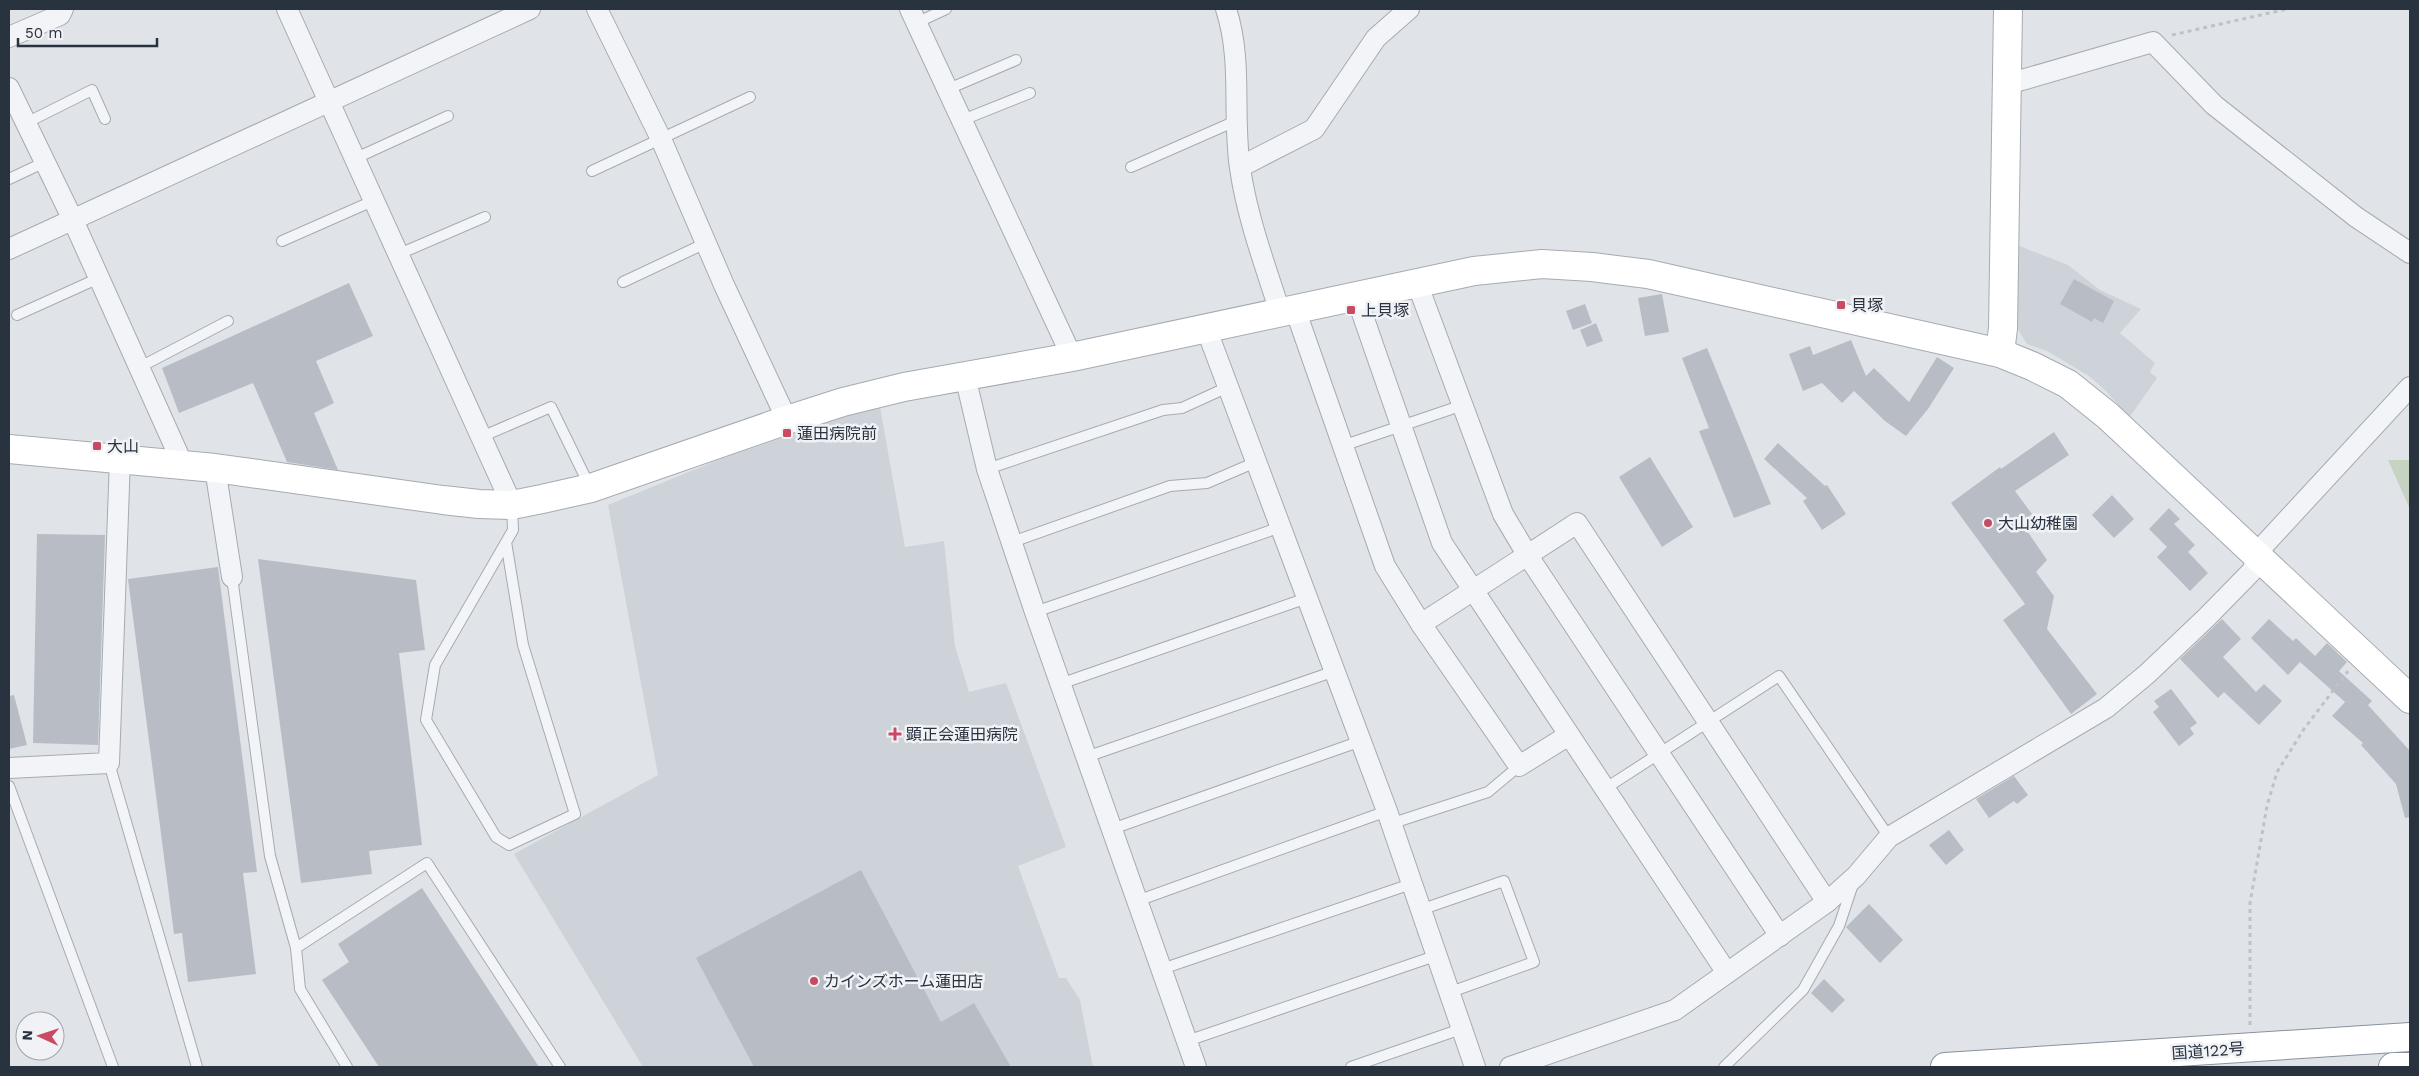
<svg xmlns="http://www.w3.org/2000/svg" width="2419" height="1076" font-family="'Work Sans','Noto Sans JP',sans-serif">
<style>
.built{fill:#ced3da}
.green{fill:#c6d2c2}
.building{fill:#b8bdc5}
.lines{fill:none;stroke-linecap:round;stroke-linejoin:round}
.lane-casing{stroke:#a5abb2;stroke-width:12}
.street-casing{stroke:#a5abb2;stroke-width:22}
.secondary-casing{stroke:#a5abb2;stroke-width:30}
.highway-casing{stroke:#88929e;stroke-width:30}
.path{stroke:#bec2c7;stroke-width:3;stroke-dasharray:4 4;stroke-linecap:butt}
.lane{stroke:#f3f4f7;stroke-width:10}
.street{stroke:#f3f4f7;stroke-width:20}
.secondary{stroke:#fff;stroke-width:28}
.highway{stroke:#fff;stroke-width:28}
.poi-dot{fill:#c84b63;stroke:#f0f2f6;stroke-width:2}
.labels{text-anchor:middle;dominant-baseline:central;stroke-width:5;stroke-linejoin:round;paint-order:stroke}
.poi-label{font-size:16px;fill:#29323f;stroke:#f0f2f6;text-anchor:start}
.street-label{font-size:16px;fill:#29323f;stroke:#f0f2f6}
</style>
<rect width="100%" height="100%" fill="#e0e4e8"/>
<g class="built">
<polygon points="2017,245 2068,265 2100,290 2141,309 2120,333 2155,363 2150,372 2157,378 2129,418 2106,391 2089,376 2047,351 2027,344 2017,328"/>
<polygon points="880,407 905,547 944,541 955,646 969,692 1006,683 1066,847 1018,866 1059,978 1066,978 1080,1000 1093,1067 643,1067 514,854 658,775 608,505 723,458 843,417"/>
</g>
<polygon class="green" points="2388,460 2410,460 2410,508 2409,507"/>
<g class="building">
<polygon points="2074,279 2114,301 2103,323 2094,318 2092,322 2060,304"/>
<polygon points="349,283 373,336 316,361 334,403 314,413 338,470 287,462 253,383 179,413 162,368"/>
<polygon points="1662,294 1669,332 1645,336 1638,298"/>
<polygon points="1585,304 1592,323 1573,330 1566,311"/>
<polygon points="1596,323 1603,341 1587,347 1580,330"/>
<polygon points="1851,340 1866,376 1874,368 1909,402 1937,357 1954,368 1928,409 1906,436 1885,421 1854,391 1842,403 1822,383 1803,391 1789,354 1810,346 1813,355"/>
<polygon points="1707,348 1771,504 1734,518 1699,431 1709,428 1682,358"/>
<polygon points="2054,432 2069,455 2015,491 2032,514 2021,522 2047,560 2036,572 2054,596 2047,629 2097,694 2071,714 2003,620 2025,604 1951,503 2000,467 2001,469"/>
<polygon points="1778,443 1825,486 1827,485 1846,514 1822,530 1803,501 1807,498 1764,459"/>
<polygon points="1650,457 1693,527 1662,547 1619,477"/>
<polygon points="2112,495 2134,519 2114,538 2092,515"/>
<polygon points="2169,508 2180,519 2174,524 2195,545 2188,552 2208,573 2190,591 2157,557 2167,547 2149,529"/>
<polygon points="37,534 105,535 98,745 33,743"/>
<polygon points="258,559 416,580 425,650 399,653 422,845 369,851 372,874 301,883"/>
<polygon points="218,567 257,872 243,873 256,974 188,982 182,933 174,934 128,579"/>
<polygon points="2222,619 2241,639 2223,657 2256,692 2264,684 2282,701 2259,725 2224,692 2218,698 2180,659"/>
<polygon points="2269,619 2293,641 2296,638 2315,656 2327,643 2347,662 2339,671 2372,701 2368,705 2410,751 2410,817 2405,818 2396,784 2361,745 2363,743 2332,716 2345,702 2300,662 2288,675 2251,638"/>
<polygon points="2171,689 2197,723 2190,728 2194,734 2179,746 2153,712 2159,707 2154,701"/>
<polygon points="14,695 27,745 9,749 9,696"/>
<polygon points="2014,776 2028,795 2017,804 2014,801 1989,818 1976,799"/>
<polygon points="1949,830 1964,850 1946,865 1929,845"/>
<polygon points="861,870 941,1022 974,1003 1011,1067 754,1067 696,958"/>
<polygon points="422,888 539,1067 379,1067 322,980 349,962 338,944"/>
<polygon points="1869,904 1903,940 1880,963 1846,927"/>
<polygon points="1824,979 1845,1000 1832,1013 1811,993"/>
</g>
<g class="lines">
<g class="lane-casing">
<g id="lane">
<polyline points="916,23 946,9"/>
<polyline points="946,90 1016,60"/>
<polyline points="960,121 1030,93"/>
<polyline points="26,123 92,90 105,119"/>
<polyline points="356,158 448,116"/>
<polyline points="1131,167 1238,120"/>
<polyline points="592,171 750,97"/>
<polyline points="9,179 45,162"/>
<polyline points="282,241 375,200"/>
<polyline points="399,254 485,217"/>
<polyline points="623,282 706,243"/>
<polyline points="17,315 99,278"/>
<polyline points="140,367 228,321"/>
<polyline points="481,437 551,407 590,487"/>
<polyline points="1342,446 1463,405"/>
<polyline points="987,469 1163,410 1182,408 1228,387"/>
<polyline points="506,542 523,645 575,814 509,845 496,837 426,720 435,665 513,530 512,506"/>
<polyline points="1012,542 1170,486 1207,483 1256,462"/>
<polyline points="232,577 270,856 296,948 300,989 347,1067"/>
<polyline points="1035,612 1281,527"/>
<polyline points="1060,684 1307,598"/>
<polyline points="1086,757 1335,671"/>
<polyline points="109,763 197,1067"/>
<polyline points="9,786 113,1067"/>
<polyline points="1606,788 1779,676 1889,837"/>
<polyline points="1390,824 1488,792 1519,766"/>
<polyline points="1112,829 1361,741"/>
<polyline points="1137,901 1387,811"/>
<polyline points="1420,910 1504,881 1534,962 1448,993"/>
<polyline points="296,948 427,863 560,1067"/>
<polyline points="1162,969 1411,884"/>
<polyline points="1187,1041 1435,956"/>
<polyline points="1351,1067 1461,1029"/>
<polyline points="1724,1067 1803,990 1839,926 1854,881"/>
</g>
</g>
<g class="street-casing">
<g id="street">
<polyline points="287,9 512,505"/>
<polyline points="597,9 661,139 724,285 787,420"/>
<polyline points="910,9 1072,357"/>
<path d="M1226,9C1243,61 1232,115 1240,168C1247,217 1265,265 1280,312"/>
<polyline points="9,37 60,15 63,9"/>
<polyline points="2008,84 2153,42 2214,105 2356,217 2410,253"/>
<polyline points="9,88 73,220 183,465"/>
<polyline points="1240,167 1314,129 1376,38 1409,9"/>
<polyline points="9,249 530,9"/>
<polyline points="1417,283 1503,514 1528,556 1780,936"/>
<polyline points="1356,296 1442,543 1727,973"/>
<polyline points="1295,309 1385,566 1421,624 1519,766 1569,735"/>
<polyline points="1206,328 1387,811 1475,1067"/>
<polyline points="965,376 987,469 1035,612 1196,1067"/>
<polyline points="215,468 232,577"/>
<polyline points="1421,624 1577,523 1827,902"/>
<polyline points="9,768 109,763 120,458"/>
<polyline points="1510,1067 1675,1010 1827,902 1856,876 1889,837 2106,708 2147,674 2207,617 2252,571 2264,545 2410,387"/>
</g>
</g>
<g class="secondary-casing">
<g id="secondary">
<polyline points="2000,353 2003,328 2008,9"/>
<polyline points="9,449 215,468 443,500 479,504 512,505 542,499 591,488 787,420 843,402 904,387 1072,357 1474,271 1542,264 1592,267 1648,274 2000,353 2032,366 2068,384 2108,416 2410,699"/>
</g>
</g>
<g class="highway-casing">
<g id="highway">
<polyline points="1945,1067 2410,1037"/>
<polyline points="2393,1067 2410,1067"/>
</g>
</g>
<g class="path">
<polyline points="2172,35 2287,9"/>
<polyline points="2250,1025 2250,903 2267,806 2277,772 2304,729 2348,671"/>
</g>
<use href="#lane" class="lane"/>
<use href="#street" class="street"/>
<use href="#secondary" class="secondary"/>
<use href="#highway" class="highway"/>
</g>
<g class="poi-dot">
<rect x="1836" y="300" width="10" height="10" rx="2.5"/>
<rect x="1346" y="305" width="10" height="10" rx="2.5"/>
<rect x="782" y="428" width="10" height="10" rx="2.5"/>
<rect x="92" y="441" width="10" height="10" rx="2.5"/>
<circle cx="1988" cy="523" r="5"/>
<path d="M892.5 726.5h5v5h5v5h-5v5h-5v-5h-5v-5h5z"/>
<circle cx="814" cy="981" r="5"/>
</g>
<g class="labels">
<g class="poi-label">
<text x="1851" y="305">貝塚</text>
<text x="1361" y="310">上貝塚</text>
<text x="797" y="433">蓮田病院前</text>
<text x="107" y="446">大山</text>
<text x="1998" y="523">大山幼稚園</text>
<text x="906" y="734">顕正会蓮田病院</text>
<text x="824" y="981">カインズホーム蓮田店</text>
</g>
<g class="street-label">
<text transform="translate(2208 1051) rotate(-4)">国道122号</text>
</g>
</g>
<rect width="2419" height="1076" fill="none" stroke="#29323f" stroke-width="20"/>
<g transform="translate(40 1036) rotate(273)"><circle r="24" fill="#f0f2f6" stroke="#a0a5ad"/>
<path d="M0-4L9 19L0 12L-9 19Z" fill="#c84b63"/>
<text y="-8" font-size="14" font-weight="bold" text-anchor="middle" fill="#29323f">N</text>
</g>
<path d="M18 38v8h139v-8" fill="none" stroke="#29323f" stroke-width="2.5"/>
<text x="25" y="38" font-size="15" fill="#29323f" stroke="#f0f2f6" stroke-width="4" paint-order="stroke">50 m</text>
</svg>
